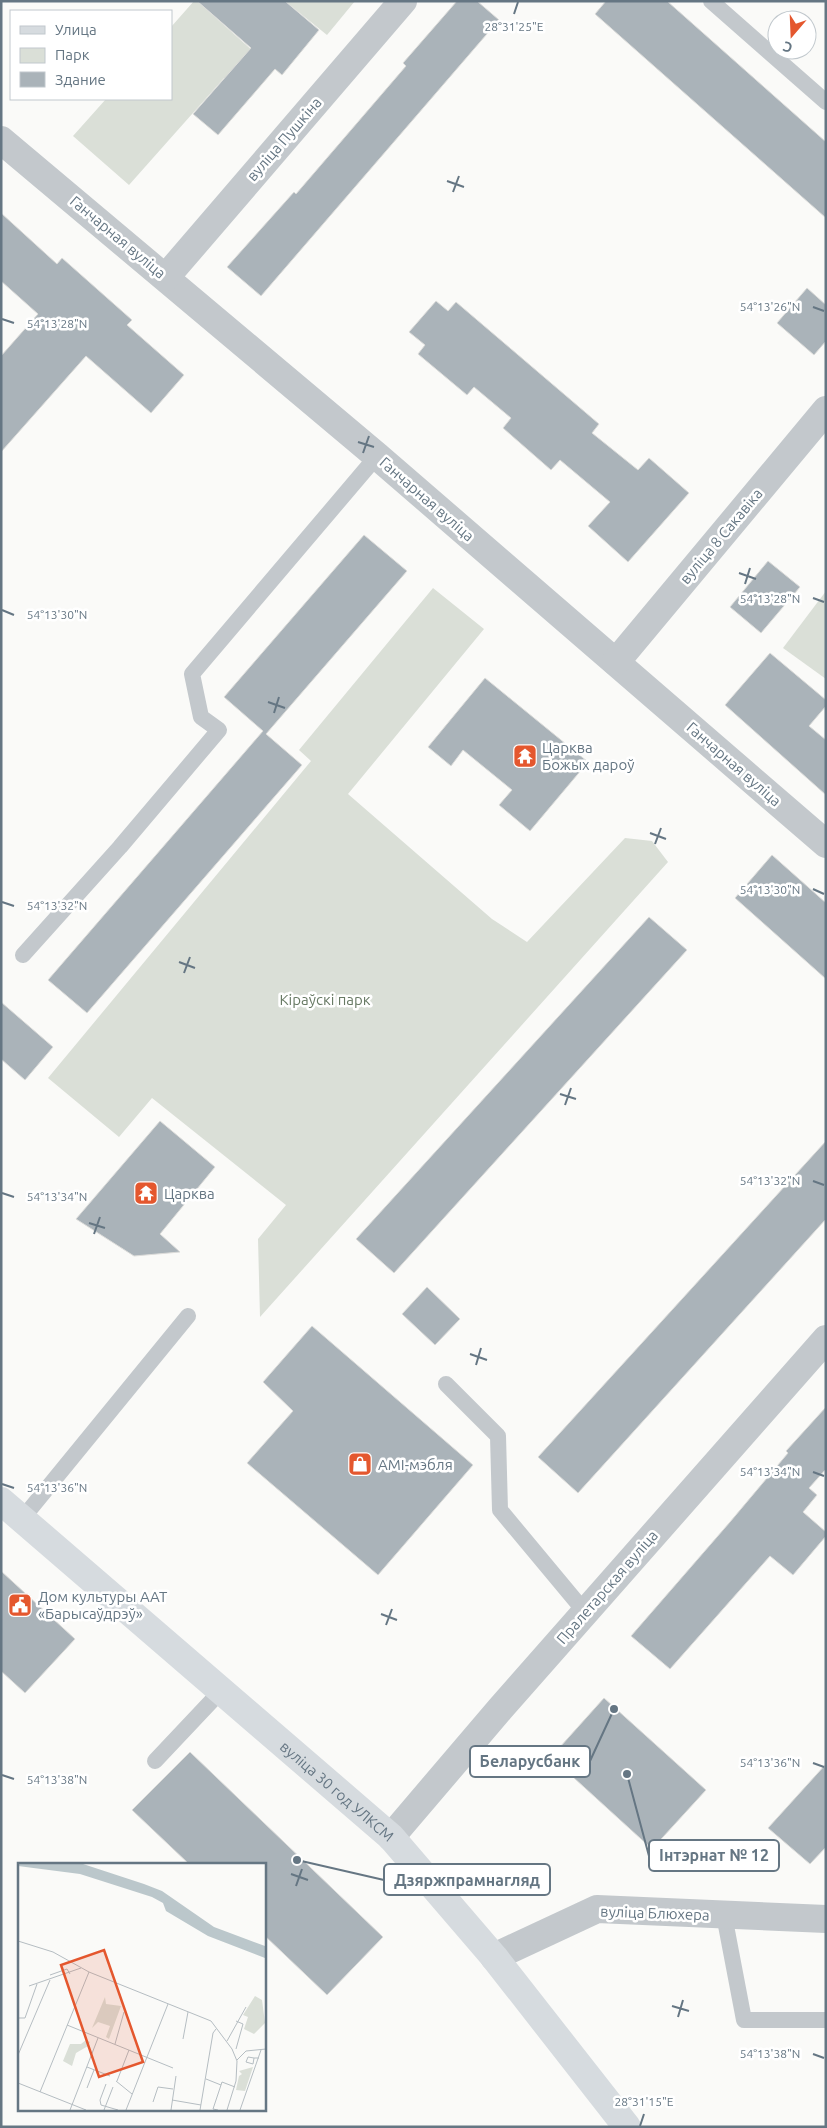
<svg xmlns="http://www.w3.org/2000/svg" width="827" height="2128" font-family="Ubuntu,sans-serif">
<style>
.green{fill:#dadfd7}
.building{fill:#aab3b9;stroke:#dcdcda}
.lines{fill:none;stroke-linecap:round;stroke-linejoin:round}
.service{stroke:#c3c8cc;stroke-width:16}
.minor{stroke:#c3c8cc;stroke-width:28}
.secondary{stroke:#d6dbdf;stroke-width:28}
.ticks{fill:none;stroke:#657683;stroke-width:2}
.labels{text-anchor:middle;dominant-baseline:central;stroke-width:5;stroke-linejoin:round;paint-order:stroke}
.street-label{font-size:15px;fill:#657683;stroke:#fff}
.poi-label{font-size:15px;fill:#657683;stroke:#fff;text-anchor:start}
.park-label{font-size:15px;fill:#687a64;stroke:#fff}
.inset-road{fill:none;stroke:#b5bdc2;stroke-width:1}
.view{fill:#e4572e;fill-opacity:0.15;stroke:#e4572e;stroke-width:2.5}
.inset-edge{fill:none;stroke:#657683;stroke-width:2.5}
.ticks-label{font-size:12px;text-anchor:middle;fill:#657683;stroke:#fff;stroke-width:5;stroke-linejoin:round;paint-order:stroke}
.leader{fill:none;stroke:#657683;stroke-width:2}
.callout-dot{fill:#657683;stroke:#fff;stroke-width:2}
.callout{fill:#fff;stroke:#657683;stroke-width:2}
.callout-label{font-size:16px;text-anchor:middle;font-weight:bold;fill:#657683}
</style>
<rect width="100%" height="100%" fill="#fafaf8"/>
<g class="green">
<polygon points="194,1 197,1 274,70 249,99 224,78 129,185 73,136 106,99 171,99 171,27"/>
<polygon points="285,1 355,1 327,35"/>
<polygon points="433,588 484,629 348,794 492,919 527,942 625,838 652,841 668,862 260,1317 258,1239 286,1205 152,1098 119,1137 48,1078 311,761 299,750"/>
<polygon points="826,591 826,679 783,648"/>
</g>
<g class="building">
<polygon points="197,1 285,1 319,30 282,75 275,69 218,135 193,114 251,48"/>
<polygon points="457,1 477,1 499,20 261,296 227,267 294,192 296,194 406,66 403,63"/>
<polygon points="606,1 667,1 826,142 826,218 595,14"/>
<polygon points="1,213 57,264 62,258 132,320 127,325 184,375 151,413 86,356 1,452 1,356 38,314 1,281"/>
<polygon points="807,288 826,305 826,341 814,355 777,323"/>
<polygon points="436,301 448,311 456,302 599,424 592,433 638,470 649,458 689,493 628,562 588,526 610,502 560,460 551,470 503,428 511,418 474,387 467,395 418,354 425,345 409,332"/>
<polygon points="364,535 407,571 266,734 302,765 87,1013 48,980 263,731 224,697"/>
<polygon points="768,561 800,587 761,633 730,607"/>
<polygon points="770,653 826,700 826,706 809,726 826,740 826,795 725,705"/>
<polygon points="485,678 588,762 530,831 499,805 512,790 463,750 451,766 428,747"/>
<polygon points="772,855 826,903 826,979 735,898"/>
<polygon points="649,917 687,950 394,1273 356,1239"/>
<polygon points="1,1002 53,1047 25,1080 1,1059"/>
<polygon points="160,1121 215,1167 160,1234 180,1252 134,1256 76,1219"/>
<polygon points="826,1141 826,1219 578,1493 538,1457"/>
<polygon points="427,1287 460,1319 435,1345 402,1314"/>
<polygon points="312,1326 473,1465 378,1575 247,1463 293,1411 263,1382"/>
<polygon points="826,1407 826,1469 809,1488 817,1495 803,1512 826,1532 826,1536 793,1575 770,1556 670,1669 631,1636 730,1522 788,1453 786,1451"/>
<polygon points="1,1571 75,1639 25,1693 1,1671"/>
<polygon points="604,1698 706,1790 652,1849 551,1757"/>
<polygon points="190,1752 383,1937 327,1995 264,1935 264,1864 189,1864 132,1810"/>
<polygon points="826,1764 826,1847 810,1864 768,1828"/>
</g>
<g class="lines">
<g class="service">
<polyline points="711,1 826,102"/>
<polyline points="23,955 120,847 219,730 201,717 192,674 377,456"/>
<polyline points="446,1384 498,1436 500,1510 585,1612"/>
<polyline points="22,1519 188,1316"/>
<polyline points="155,1761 221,1691"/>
<polyline points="724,1915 744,2020 826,2020"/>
</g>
<g class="minor">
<polyline points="1,140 377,456 826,844"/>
<polyline points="166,277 403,1"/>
<polyline points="616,662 826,410"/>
<polyline points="391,1837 500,1709 826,1339"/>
<polyline points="494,1957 597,1909 826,1919"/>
</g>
<path class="secondary" id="s1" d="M1,1501L391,1837L494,1957L627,2127"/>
</g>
<path class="ticks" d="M514,14L518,2M447,181L464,187M453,192L459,176M813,307L824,311M2,319L14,323M358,442L374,447M363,453L369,436M739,573L756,579M745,584L750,568M813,598L824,602M2,610L14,615M268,702L285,708M274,713L279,697M650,833L666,839M655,844L661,828M813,889L824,894M2,902L14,906M179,962L195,968M184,973L190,957M560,1094L576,1099M565,1105L571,1088M813,1181L824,1185M2,1193L14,1197M89,1223L105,1228M94,1234L100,1217M470,1354L487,1360M476,1365L481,1348M813,1472L824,1476M2,1484L14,1488M381,1614L397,1620M386,1625L392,1609M813,1763L824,1767M2,1775L14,1779M291,1874L308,1880M296,1886L302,1869M672,2006L689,2011M678,2017L683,2000M813,2054L824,2058M640,2126L644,2114"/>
<defs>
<g id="temple-square" transform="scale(1.25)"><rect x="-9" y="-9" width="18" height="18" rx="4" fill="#e4572e" stroke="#fff"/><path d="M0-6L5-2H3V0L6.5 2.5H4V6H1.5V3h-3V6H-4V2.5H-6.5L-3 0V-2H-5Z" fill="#fff"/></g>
<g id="shop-square" transform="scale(1.25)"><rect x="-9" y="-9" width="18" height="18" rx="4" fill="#e4572e" stroke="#fff"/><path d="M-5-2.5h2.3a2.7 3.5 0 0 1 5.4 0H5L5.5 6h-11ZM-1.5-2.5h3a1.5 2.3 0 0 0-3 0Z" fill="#fff"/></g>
<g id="civic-square" transform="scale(1.25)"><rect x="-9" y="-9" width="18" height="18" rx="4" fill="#e4572e" stroke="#fff"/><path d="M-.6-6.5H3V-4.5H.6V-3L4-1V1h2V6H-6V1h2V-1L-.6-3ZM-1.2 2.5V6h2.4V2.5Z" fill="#fff"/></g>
</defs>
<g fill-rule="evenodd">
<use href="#temple-square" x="525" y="756"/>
<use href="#temple-square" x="146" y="1193"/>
<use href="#shop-square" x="360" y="1464"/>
<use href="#civic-square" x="20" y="1605"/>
</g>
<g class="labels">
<g class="street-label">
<text transform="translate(284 139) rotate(-49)">вуліца Пушкіна</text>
<text transform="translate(118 237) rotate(40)">Ганчарная вуліца</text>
<text transform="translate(427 499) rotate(41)">Ганчарная вуліца</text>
<text transform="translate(721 536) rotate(-50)">вуліца 8 Сакавіка</text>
<text transform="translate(734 764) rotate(41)">Ганчарная вуліца</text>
<text transform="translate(607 1587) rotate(-49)">Пралетарская вуліца</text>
<text stroke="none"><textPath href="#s1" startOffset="444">вуліца 30 год УЛКСМ</textPath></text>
<text transform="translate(655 1913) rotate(2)">вуліца Блюхера</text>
</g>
<g class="poi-label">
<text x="542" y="747">Царква<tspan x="542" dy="17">Божых дароў</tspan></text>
<text x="164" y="1193">Царква</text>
<text x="378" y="1464">AMI-мэбля</text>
<text x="38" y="1596">Дом культуры ААТ<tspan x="38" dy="17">«Барысаўдрэў»</tspan></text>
</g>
<g class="park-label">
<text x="325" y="999">Кіраўскі парк</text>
</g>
</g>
<g transform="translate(18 1863)">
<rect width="248" height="248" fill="#fafaf8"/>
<path d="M237,133L244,137L247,160L236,171L226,166L230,154L225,152ZM87,134L88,141L103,143L91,176L88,174L92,163L80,159L74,165ZM68,177L72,179L70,183L58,190L54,203L45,198L52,181H63ZM235,204L227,228L218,227L221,213L224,211L221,208Z" fill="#dadfd7"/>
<path d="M0,0H62L126,21L144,28L196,64L247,83V95L190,73L148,48L145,40L134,34L62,11L0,3Z" fill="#bbc7cb"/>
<path class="inset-road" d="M0,78L35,89L71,109L193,158L214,186L219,198L218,218L209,247M32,112L49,106L52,111M11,123L63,105M0,155H7L19,121M218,158L225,161L218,186M49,162L155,205M165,176L170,149M209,178L228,144M97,181L106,149M0,192L32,117M236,195L230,194L228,199L235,201L236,195H241M219,197L228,188L248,186M69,204L92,213M188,216L203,222M98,218L114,231M99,218L111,187M0,220L68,247M88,221L82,237L83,242L100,247M69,225L76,207M22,229L71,109M154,237L183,242M135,239L140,224L155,226M52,247L80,175M86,247L95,224M108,247L150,141M153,247L158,213M182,247L195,170L198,166M200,247L195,246L204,219L217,224M222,247L243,187"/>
<path class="view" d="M86,87L125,199L81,214L43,102Z"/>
<rect width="248" height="248" class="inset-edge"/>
</g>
<g class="ticks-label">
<text x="514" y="31">28°31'25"E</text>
<text x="770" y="311">54°13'26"N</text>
<text x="57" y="328">54°13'28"N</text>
<text x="770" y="603">54°13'28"N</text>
<text x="57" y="619">54°13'30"N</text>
<text x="770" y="894">54°13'30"N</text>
<text x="57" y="910">54°13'32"N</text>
<text x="770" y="1185">54°13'32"N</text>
<text x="57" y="1201">54°13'34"N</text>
<text x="770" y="1476">54°13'34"N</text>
<text x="57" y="1492">54°13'36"N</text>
<text x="770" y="1767">54°13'36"N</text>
<text x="57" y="1784">54°13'38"N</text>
<text x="770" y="2058">54°13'38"N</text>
<text x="644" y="2106">28°31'15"E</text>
</g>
<path class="leader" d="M614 1709L590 1761M627 1774L649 1856M297 1860L384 1880"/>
<g class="callout-dot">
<circle cx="614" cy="1709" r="5"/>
<circle cx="627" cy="1774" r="5"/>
<circle cx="297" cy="1860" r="5"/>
</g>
<g class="callout">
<rect x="470" y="1746" width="120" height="31" rx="5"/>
<rect x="649" y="1840" width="130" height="31" rx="5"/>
<rect x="384" y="1864" width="166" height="31" rx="5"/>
</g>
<g class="callout-label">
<text x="530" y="1767">Беларусбанк</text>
<text x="714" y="1861">Інтэрнат № 12</text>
<text x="467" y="1886">Дзяржпрамнагляд</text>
</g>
<rect width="827" height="2128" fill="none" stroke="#657683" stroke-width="5"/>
<rect x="10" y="10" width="162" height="90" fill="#ffffff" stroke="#c1c8cd"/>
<rect x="20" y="26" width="25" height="8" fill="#d6dbdf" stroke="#c1c8cd"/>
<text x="55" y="35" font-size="15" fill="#657683">Улица</text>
<rect x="20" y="48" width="25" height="15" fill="#dadfd7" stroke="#c1c8cd"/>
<text x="55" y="60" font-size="15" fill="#657683">Парк</text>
<rect x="20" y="72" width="25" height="15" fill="#aab3b9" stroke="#c1c8cd"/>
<text x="55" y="85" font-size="15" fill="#657683">Здание</text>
<g transform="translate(792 35) rotate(199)"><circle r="24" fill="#ffffff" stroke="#c1c8cd"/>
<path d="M0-4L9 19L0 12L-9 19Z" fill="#e4572e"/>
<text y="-8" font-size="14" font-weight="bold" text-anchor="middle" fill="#657683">С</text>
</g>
</svg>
